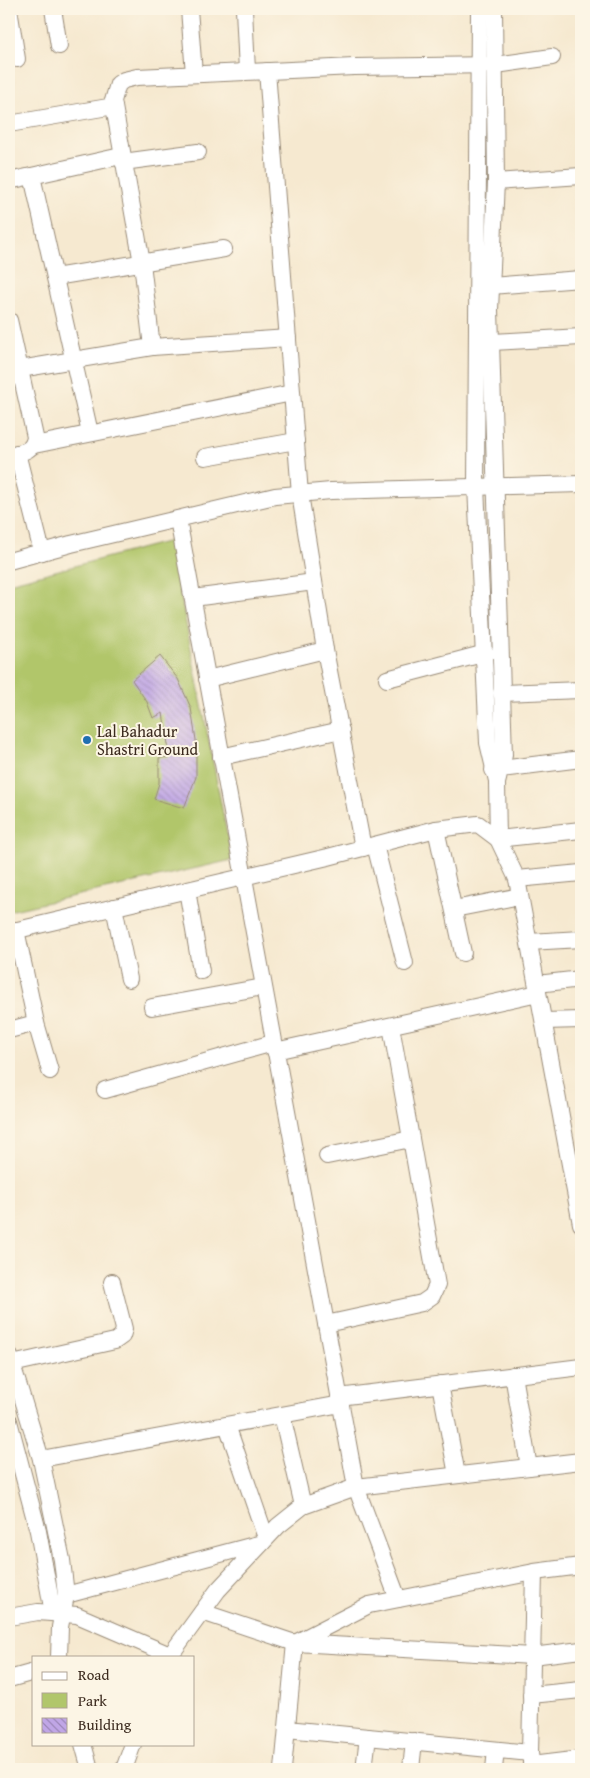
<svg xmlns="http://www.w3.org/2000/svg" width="590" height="1778" font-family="'Gentium Book Plus',serif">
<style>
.park{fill:#b1c66b;stroke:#767844}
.building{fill:url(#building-back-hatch)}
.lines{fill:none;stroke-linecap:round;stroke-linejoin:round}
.minor-casing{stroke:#988a77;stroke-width:18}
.minor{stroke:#fff;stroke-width:16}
.poi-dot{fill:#1f6fb2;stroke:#fcf5e5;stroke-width:2}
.labels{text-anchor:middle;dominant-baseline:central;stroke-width:4;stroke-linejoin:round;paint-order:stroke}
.poi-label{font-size:16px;fill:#3b2a1e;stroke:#fcf5e5;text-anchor:start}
</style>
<defs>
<pattern id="building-back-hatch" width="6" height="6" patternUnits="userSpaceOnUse" patternTransform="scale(1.25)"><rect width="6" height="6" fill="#c0a6e6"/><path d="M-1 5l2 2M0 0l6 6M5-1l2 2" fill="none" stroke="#9d87ba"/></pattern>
</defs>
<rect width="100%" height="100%" fill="#fcf5e5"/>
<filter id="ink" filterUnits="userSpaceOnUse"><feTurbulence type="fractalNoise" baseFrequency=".02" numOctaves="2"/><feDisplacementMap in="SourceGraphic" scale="10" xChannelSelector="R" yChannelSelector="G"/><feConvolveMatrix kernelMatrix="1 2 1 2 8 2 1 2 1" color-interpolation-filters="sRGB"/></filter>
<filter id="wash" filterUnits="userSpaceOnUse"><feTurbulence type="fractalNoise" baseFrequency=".0096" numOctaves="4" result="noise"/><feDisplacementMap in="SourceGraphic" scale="20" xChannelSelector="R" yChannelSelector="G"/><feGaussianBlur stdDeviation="1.12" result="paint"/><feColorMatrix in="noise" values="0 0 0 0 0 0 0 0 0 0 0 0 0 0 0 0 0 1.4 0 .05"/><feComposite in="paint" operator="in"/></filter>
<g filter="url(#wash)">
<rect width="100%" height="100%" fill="#f6e9d0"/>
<polygon class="park" points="170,541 232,860 9,911 9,583"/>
<g id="blocks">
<polygon class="building" points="160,656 178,679 191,708 196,740 196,777 184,808 154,799 159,783 159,758 170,757 163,713 153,718 147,702 132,680"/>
</g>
</g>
<g filter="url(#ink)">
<use href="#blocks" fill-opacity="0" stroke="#988a77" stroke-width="1"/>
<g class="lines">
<g class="minor-casing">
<g id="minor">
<polyline points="9,9 17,59"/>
<polyline points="53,9 59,46"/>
<polyline points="189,9 194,74"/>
<polyline points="244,9 247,71"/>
<polyline points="479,9 476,486 488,743 497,781"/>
<polyline points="494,9 496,182 490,310 504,755 497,783 498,839 517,879 581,1224"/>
<polyline points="267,71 300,494 325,650 363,848"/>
<polyline points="9,124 114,106"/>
<polyline points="123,162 198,152"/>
<polyline points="32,176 90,433"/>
<polyline points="9,181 121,156"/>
<polyline points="496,182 581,176"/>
<polyline points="55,277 224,249"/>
<polyline points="491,286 581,279"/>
<path d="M9,320L35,437C33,452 22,452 9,455"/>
<polyline points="288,338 152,347 142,263 113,101 118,84 124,80 137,77 354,67 496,65 552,57"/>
<polyline points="492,342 581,337"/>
<polyline points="20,369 152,347"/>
<polyline points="34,445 292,393"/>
<polyline points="17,453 42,552"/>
<polyline points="205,457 296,441"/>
<polyline points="178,519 356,1487 398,1599"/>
<polyline points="9,561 71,544 275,496 331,491 581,484"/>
<polyline points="193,598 314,582"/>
<polyline points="207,679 325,650"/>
<polyline points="387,679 486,653"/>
<polyline points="501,693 581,690"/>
<polyline points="221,757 341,730"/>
<polyline points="493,770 581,759"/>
<polyline points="436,829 463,953"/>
<polyline points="375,845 405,963"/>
<polyline points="517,879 581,873"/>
<polyline points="187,890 201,971"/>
<polyline points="114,907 129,979"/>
<polyline points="454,909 520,896"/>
<polyline points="16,930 36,1023 50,1071"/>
<polyline points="9,932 328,857 436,829 478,824 498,839 581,830"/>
<polyline points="529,942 581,939"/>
<polyline points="537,984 581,979"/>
<polyline points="152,1007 263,987"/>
<polyline points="544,1021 581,1020"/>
<polyline points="9,1030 36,1023"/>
<polyline points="275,1051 538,993"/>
<polyline points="105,1090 273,1043"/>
<polyline points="327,1156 411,1139"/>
<polyline points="326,1324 422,1303 432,1296 437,1285 391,1026"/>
<polyline points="9,1354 41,1459 62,1560 66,1595 60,1627 59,1657"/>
<polyline points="12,1364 115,1341 122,1336 124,1329 112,1282"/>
<polyline points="513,1375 529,1467"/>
<polyline points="440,1384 457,1475"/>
<polyline points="339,1397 581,1367"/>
<polyline points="282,1415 303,1506"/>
<polyline points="9,1421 38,1531 53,1613"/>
<polyline points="227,1425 266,1538"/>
<polyline points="41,1459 341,1404"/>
<polyline points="534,1572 581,1566"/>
<polyline points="66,1595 262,1543"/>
<polyline points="202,1612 295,1643 532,1656 581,1650"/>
<polyline points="9,1617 38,1612 77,1615 170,1655"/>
<polyline points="169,1657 218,1590 278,1526 303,1506 356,1487 581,1461"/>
<polyline points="9,1679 34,1672"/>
<polyline points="531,1695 581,1690"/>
<polyline points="287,1729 530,1753"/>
<polyline points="83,1744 90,1769"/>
<polyline points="531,1765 581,1759"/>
<polyline points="124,1769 133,1744"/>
<polyline points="283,1769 295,1643 369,1605 534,1572 530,1753 532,1769"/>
<polyline points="364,1769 368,1737"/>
<polyline points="411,1769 414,1741"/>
<polyline points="494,1769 496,1750"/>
</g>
</g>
<use href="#minor" class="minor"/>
</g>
</g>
<circle class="poi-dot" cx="87" cy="740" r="5"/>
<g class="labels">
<g class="poi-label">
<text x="97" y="731">Lal Bahadur<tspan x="97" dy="18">Shastri Ground</tspan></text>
</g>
</g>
<rect width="590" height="1778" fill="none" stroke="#fcf5e5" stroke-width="30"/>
<rect x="32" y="1656" width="162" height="90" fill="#fcf5e5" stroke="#afa495"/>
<rect x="42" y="1672" width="25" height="8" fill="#ffffff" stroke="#afa495"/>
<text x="78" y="1680" font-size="15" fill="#3b2a1e">Road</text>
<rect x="42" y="1693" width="25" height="15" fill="#b1c66b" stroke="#afa495"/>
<text x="78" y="1706" font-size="15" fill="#3b2a1e">Park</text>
<rect x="42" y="1718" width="25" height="15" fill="url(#building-back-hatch)" stroke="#afa495"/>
<text x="78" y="1730" font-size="15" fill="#3b2a1e">Building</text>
</svg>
